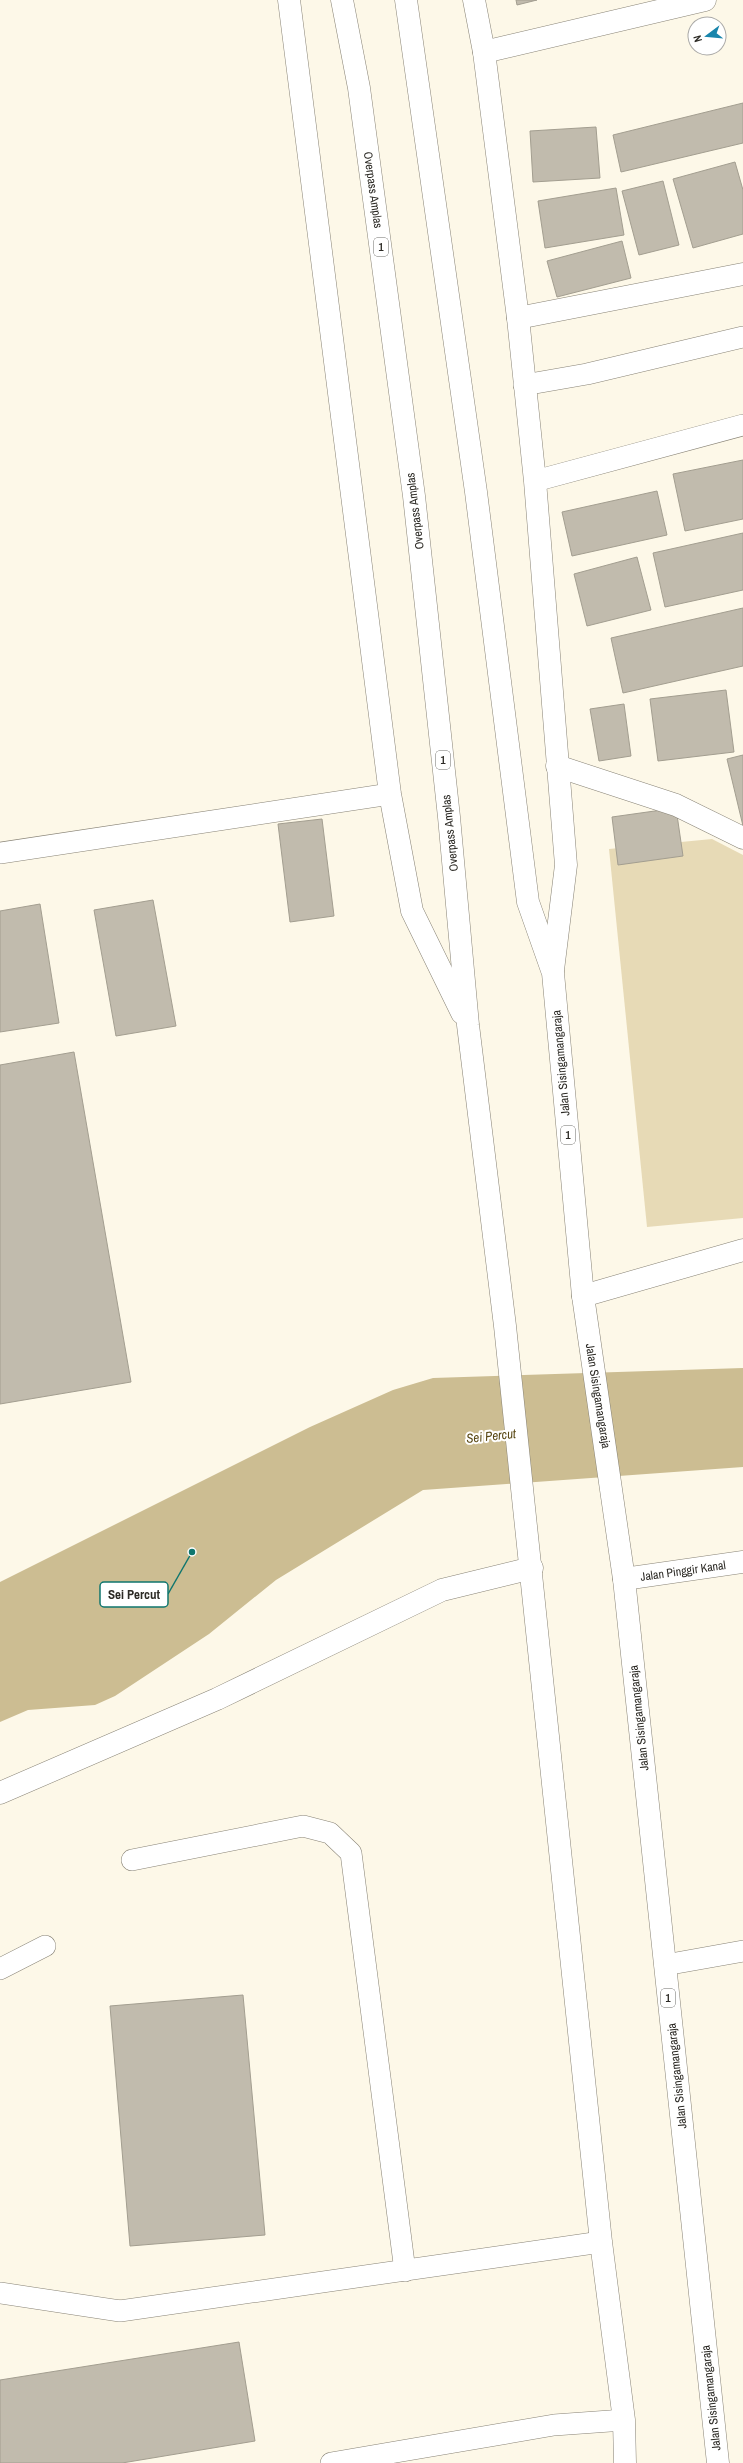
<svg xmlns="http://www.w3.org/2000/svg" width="743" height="2463" font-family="'Archivo Narrow',sans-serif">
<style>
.green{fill:#e7dab6}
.water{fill:#ccbd92}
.building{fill:#c1bbad;stroke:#a39e90}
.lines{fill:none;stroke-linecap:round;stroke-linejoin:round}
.service-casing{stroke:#888376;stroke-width:22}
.minor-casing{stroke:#888376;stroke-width:23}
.trunk-casing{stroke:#888376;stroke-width:23}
.service{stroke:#fff;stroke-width:21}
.minor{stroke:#fff;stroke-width:22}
.trunk{stroke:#fff;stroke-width:22}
.labels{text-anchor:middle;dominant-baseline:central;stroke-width:4;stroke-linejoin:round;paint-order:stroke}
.shield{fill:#fff;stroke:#6b6a66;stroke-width:1}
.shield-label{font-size:11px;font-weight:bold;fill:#2c2a25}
.street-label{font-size:12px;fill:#2c2a25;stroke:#fff}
.water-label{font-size:13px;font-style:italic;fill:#584713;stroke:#fff}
.leader{fill:none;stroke:#0f766e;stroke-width:1.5}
.callout-dot{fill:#0f766e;stroke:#fff;stroke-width:1.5}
.callout{fill:#fff;stroke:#0f766e;stroke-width:1.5}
.callout-label{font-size:13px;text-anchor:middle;font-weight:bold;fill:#2c2a25}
</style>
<rect width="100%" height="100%" fill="#fdf8e8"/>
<polygon class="green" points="712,839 743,855 743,1218 647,1227 609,849"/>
<polygon class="water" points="743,1368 743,1467 423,1490 276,1580 209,1634 115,1696 95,1705 28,1710 0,1722 0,1582 310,1427 393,1390 433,1378"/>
<g class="building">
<polygon points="516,0 537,0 517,5"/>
<polygon points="743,103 743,143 621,172 613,135"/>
<polygon points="596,127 600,178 533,182 530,131"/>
<polygon points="735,162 743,190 743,234 693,248 673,179"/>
<polygon points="663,181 679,245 639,255 622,191"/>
<polygon points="616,188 624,235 545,248 538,201"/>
<polygon points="622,241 631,278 557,297 547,261"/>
<polygon points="743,460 743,519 685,531 673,474"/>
<polygon points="657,491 667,535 572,556 562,512"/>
<polygon points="743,533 743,590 665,607 653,553"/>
<polygon points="637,557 651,610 587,626 574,574"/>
<polygon points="743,608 743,666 623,693 611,638"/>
<polygon points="726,690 734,752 658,761 650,699"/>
<polygon points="624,704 631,756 599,761 590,709"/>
<polygon points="743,755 743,826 727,759"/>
<polygon points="676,808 683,856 618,865 612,817"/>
<polygon points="322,819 334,916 290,922 278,824"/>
<polygon points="153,900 176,1026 116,1036 94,910"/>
<polygon points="40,904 59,1023 0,1032 0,911"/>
<polygon points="74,1052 131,1382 0,1404 0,1065"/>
<polygon points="243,1995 265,2235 130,2246 110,2006"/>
<polygon points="239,2342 255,2441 122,2463 0,2463 0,2380"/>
</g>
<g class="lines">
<g class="service-casing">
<g id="service">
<polyline points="524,385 587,374 743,337"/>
<polyline points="535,481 743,425"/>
<polyline points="0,853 390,794"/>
<polyline points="132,1860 303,1826 330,1833 351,1853 405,2271"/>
<polyline points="665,1965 743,1951"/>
<polyline points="0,1969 45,1946"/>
<polyline points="0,2293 120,2311 601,2242"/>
<polyline points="331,2463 554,2425 624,2420"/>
</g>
</g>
<g class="minor-casing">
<g id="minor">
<polyline points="484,52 705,0"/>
<polyline points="518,318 743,274"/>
<polyline points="557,766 676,805 743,838"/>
<polyline points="583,1296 743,1250"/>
<polyline points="624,1579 743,1562"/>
<polyline points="0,1793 217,1699 442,1590 532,1568"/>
</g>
</g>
<g class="trunk-casing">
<g id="trunk">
<polyline points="289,0 390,794 412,911 462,1013"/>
<polyline points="342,0 359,88 414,496 449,817 468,1025 505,1326 601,2242 624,2420 625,2463"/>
<polyline points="406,0 476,492 528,902 553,973 583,1296 624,1579 718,2463"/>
<polyline points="474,0 484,52 518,318 535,481 566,865 553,970"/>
</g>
</g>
<use href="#service" class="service"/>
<use href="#minor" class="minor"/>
<use href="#trunk" class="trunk"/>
</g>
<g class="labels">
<g class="shield">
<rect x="374" y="238" width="14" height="18" rx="3"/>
<rect x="436" y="751" width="14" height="18" rx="3"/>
<rect x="561" y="1126" width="14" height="18" rx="3"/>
<rect x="661" y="1989" width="14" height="18" rx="3"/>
</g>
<g class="shield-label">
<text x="381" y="247">1</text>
<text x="443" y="760">1</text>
<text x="568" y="1135">1</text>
<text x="668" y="1998">1</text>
</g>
<g class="street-label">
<text transform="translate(373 190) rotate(82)">Overpass Amplas</text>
<text transform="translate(415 511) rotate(-97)">Overpass Amplas</text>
<text transform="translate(450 833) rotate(-96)">Overpass Amplas</text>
<text transform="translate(561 1063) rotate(-95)">Jalan Sisingamangaraja</text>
<text transform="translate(598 1396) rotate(81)">Jalan Sisingamangaraja</text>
<text transform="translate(683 1571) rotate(-8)">Jalan Pinggir Kanal</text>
<text transform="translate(639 1718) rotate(-96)">Jalan Sisingamangaraja</text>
<text transform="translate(677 2076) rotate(-96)">Jalan Sisingamangaraja</text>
<text transform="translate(711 2398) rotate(-96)">Jalan Sisingamangaraja</text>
</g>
<g class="water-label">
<text transform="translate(491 1436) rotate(-6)">Sei Percut</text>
</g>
</g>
<path class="leader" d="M192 1552L168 1594"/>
<circle class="callout-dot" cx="192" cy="1552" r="4"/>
<rect class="callout" x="100" y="1582" width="68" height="25" rx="4"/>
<g class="callout-label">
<text x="134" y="1599">Sei Percut</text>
</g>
<g transform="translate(707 36) rotate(254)"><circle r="19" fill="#ffffff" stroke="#abaaa8"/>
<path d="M0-3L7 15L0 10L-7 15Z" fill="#1885ac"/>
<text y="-6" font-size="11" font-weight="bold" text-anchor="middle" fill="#2c2a25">N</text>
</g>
</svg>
